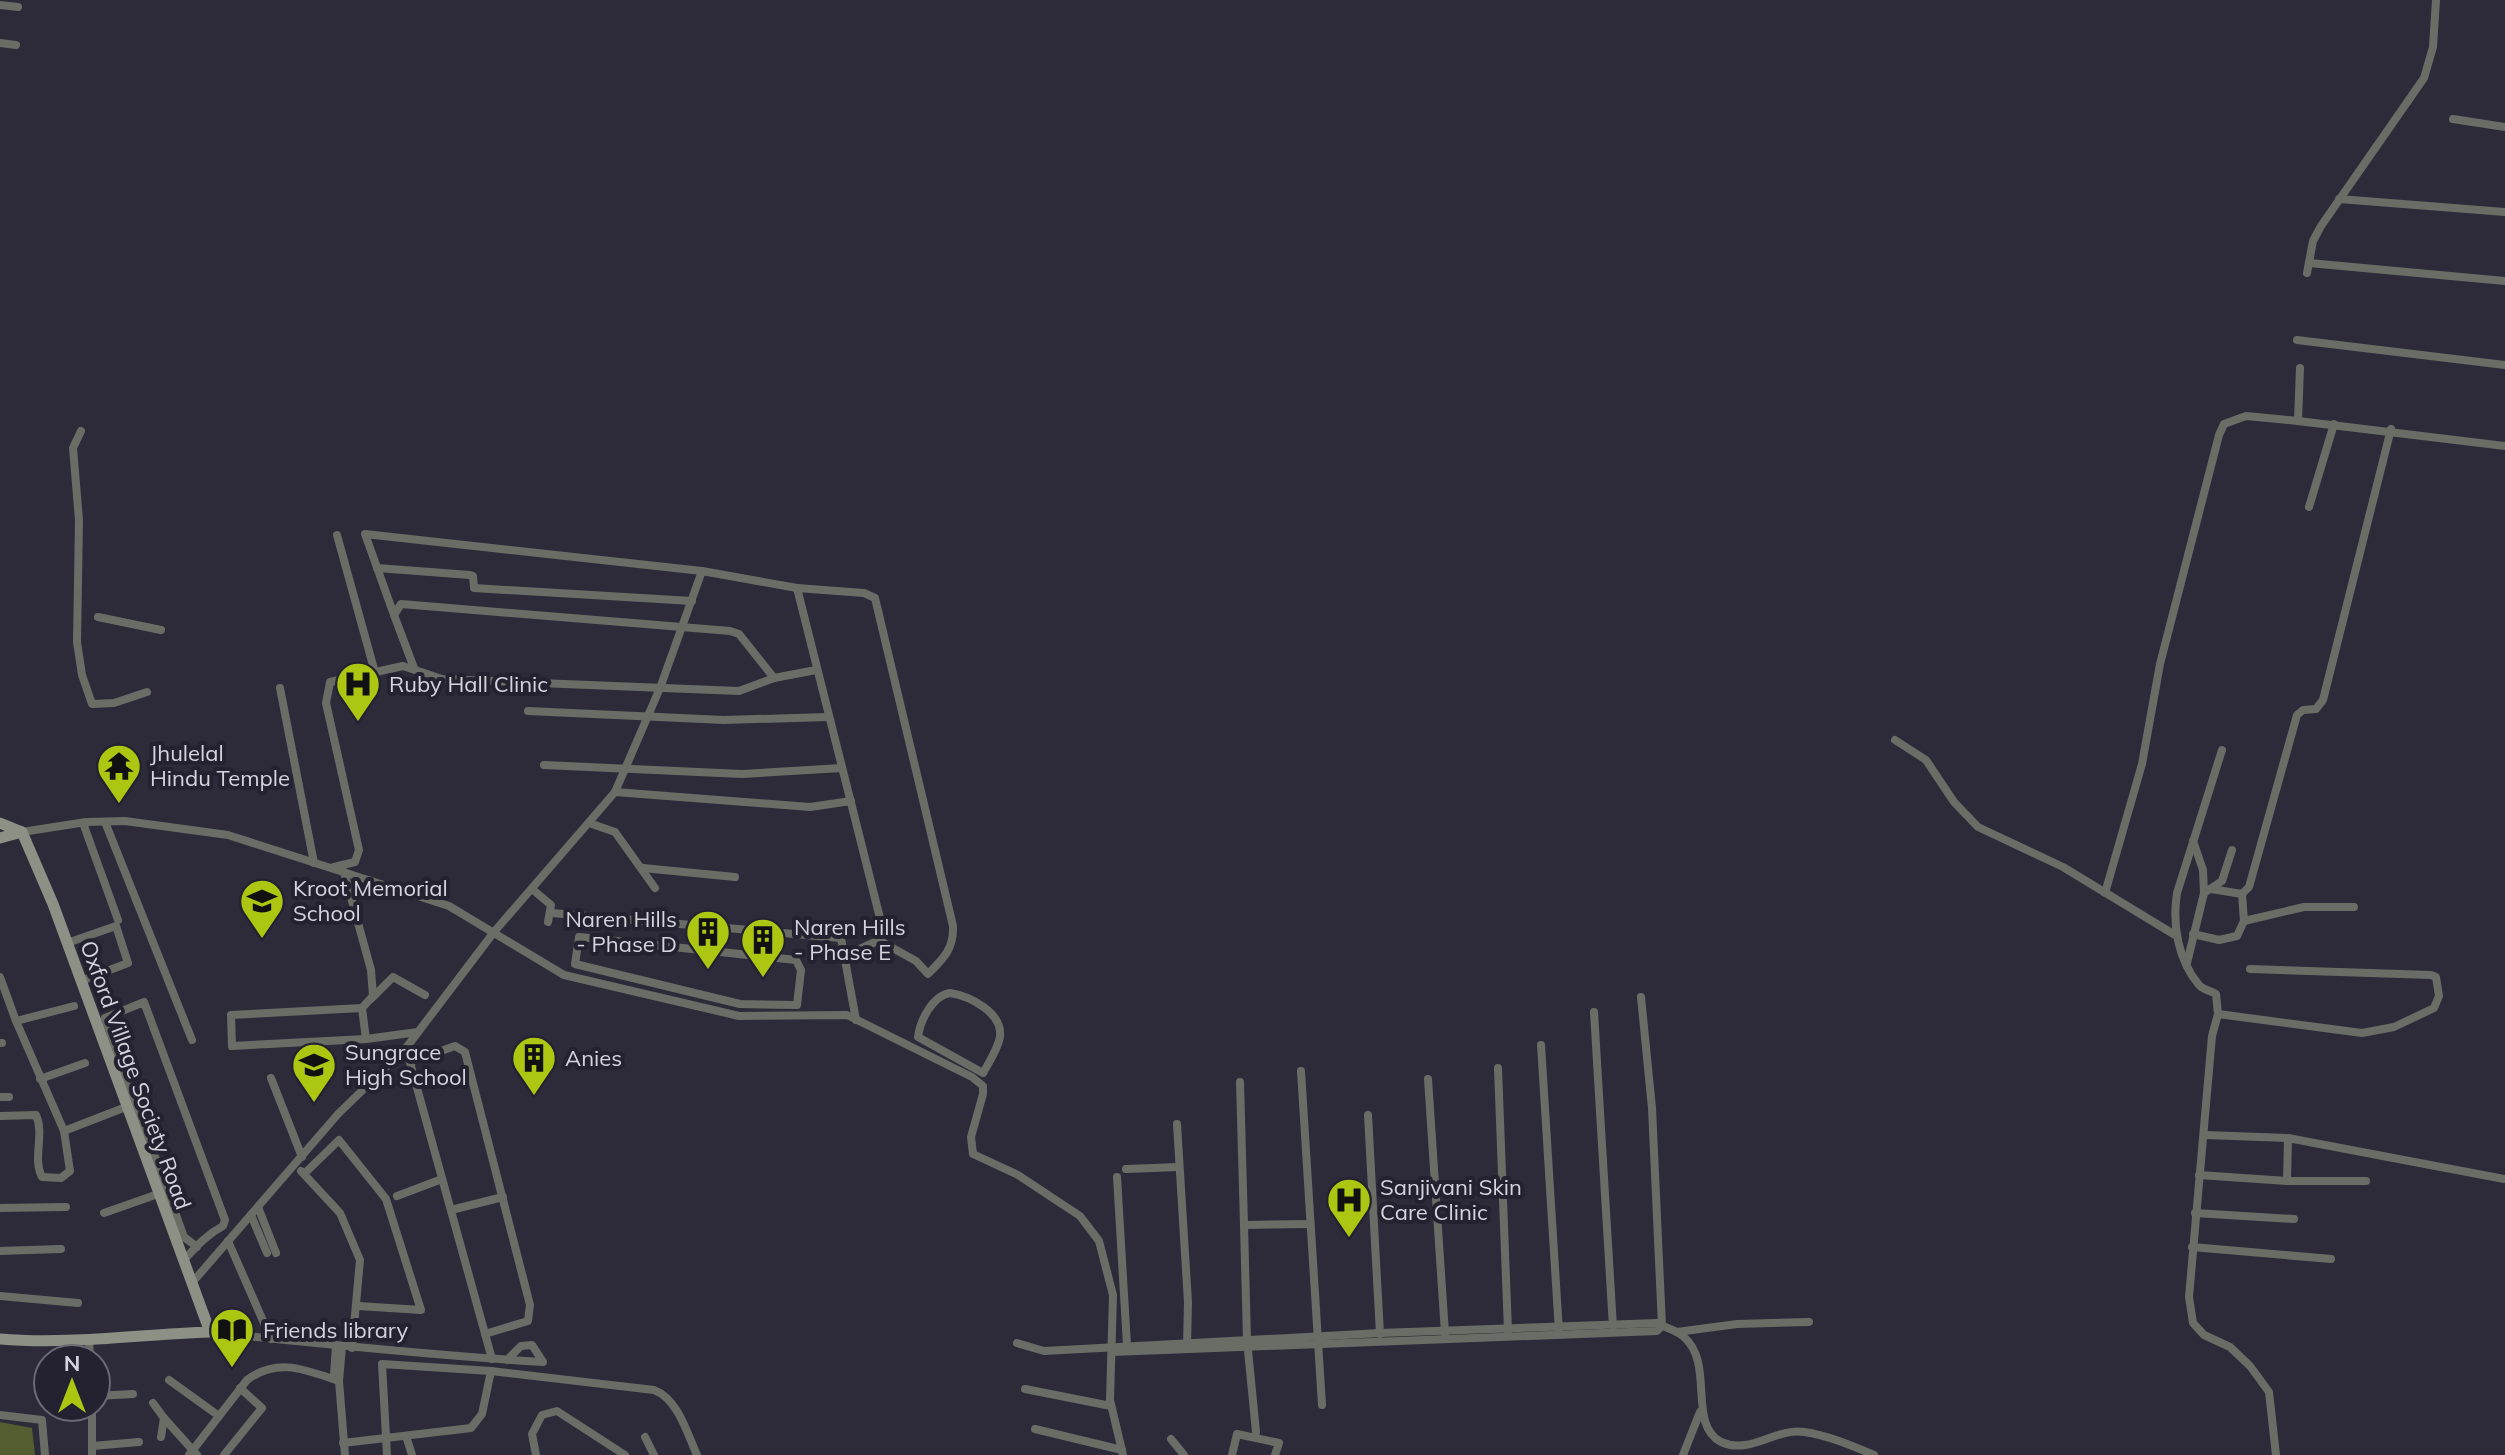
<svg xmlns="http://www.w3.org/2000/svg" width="2505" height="1455" font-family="Mulish,sans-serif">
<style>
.green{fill:#535d30}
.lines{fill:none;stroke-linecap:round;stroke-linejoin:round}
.street{stroke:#6a6d65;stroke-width:8}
.secondary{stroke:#8d9084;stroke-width:11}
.labels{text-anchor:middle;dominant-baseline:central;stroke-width:8;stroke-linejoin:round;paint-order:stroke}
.poi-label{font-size:22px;fill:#d5d4de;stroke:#242230;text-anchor:start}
.street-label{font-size:22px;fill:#d5d4de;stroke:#242230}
</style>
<rect width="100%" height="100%" fill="#2d2b3a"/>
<polygon class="green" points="0,1422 32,1428 35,1455 0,1455"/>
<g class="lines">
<g class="street">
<polyline points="0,5 18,7"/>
<polyline points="0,43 16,45"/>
<polyline points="2453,119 2505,127"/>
<polyline points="2339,199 2505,212"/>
<polyline points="2309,263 2505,281"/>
<polyline points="2307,273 2313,241 2321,226 2424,78 2433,47 2436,0"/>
<polyline points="2297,340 2505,365"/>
<polyline points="2298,421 2505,446"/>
<polyline points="81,431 73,448 79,520 77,642 82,675 92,704 114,703 147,692"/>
<polyline points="2309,507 2334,424"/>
<polyline points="337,535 374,669"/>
<polyline points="377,568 470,575 473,576 474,588 692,601"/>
<polyline points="394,615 365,534 702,571"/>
<polyline points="98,617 161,630"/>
<polyline points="414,668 394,615 401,604 730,631 739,634 774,678"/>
<polyline points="280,688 314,863"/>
<polyline points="528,711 724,720 828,717"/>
<polyline points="1895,740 1926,760 1954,802 1978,827 2063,867 2175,935"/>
<path d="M2222,750L2177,893C2172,925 2178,960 2199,985C2203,990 2210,990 2216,994L2218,1014L2212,1036L2189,1297L2193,1323L2204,1335L2230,1347L2250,1366L2269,1392L2276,1455"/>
<polyline points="544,765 742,774 842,768"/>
<polyline points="615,792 810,807 851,801"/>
<polyline points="105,822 192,1040"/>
<polyline points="83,823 118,920"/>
<polyline points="589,823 615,832 655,888"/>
<polyline points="22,832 86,822 125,821 228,835 449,906 564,975 739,1016 847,1015 972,1077 983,1086 983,1094 971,1137 973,1154 1018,1175 1080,1216 1099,1241 1113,1295 1110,1400 1123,1455"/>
<polyline points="2193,841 2203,870 2204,893"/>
<polyline points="334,867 355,862 359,850 326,703 330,682 403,666 442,679 739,691 774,678 816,670"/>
<polyline points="643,868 735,877"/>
<polyline points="344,872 371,970 373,996 362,1008 231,1015 232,1046 366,1039 418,1032"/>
<polyline points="532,889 551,905 548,922"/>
<polyline points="2211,889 2242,894 2249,887 2297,715 2303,710 2316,709 2323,700 2391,429"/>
<polyline points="2105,893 2142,764 2160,664 2219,435 2224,424 2246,416 2298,421 2300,368"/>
<polyline points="552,913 841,938 856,1020"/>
<polyline points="2244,921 2304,907 2354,907"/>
<polyline points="2193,934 2219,940 2237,936 2244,921 2242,894"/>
<polygon points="579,937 796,960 801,970 797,1005 740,1004 575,964"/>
<polyline points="67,943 116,926 128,963 81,981"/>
<path d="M844,956L882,939V926L797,588L864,593L875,598L953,926C954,949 943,959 928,974L916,961L880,941"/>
<polyline points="2187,963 2204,893 2222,881 2232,850"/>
<polyline points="0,977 16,1021"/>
<path d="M950,993C969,996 1003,1012 1000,1037C998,1049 989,1062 983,1073L918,1037C920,1021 932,996 950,993Z"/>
<polyline points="1641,997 1652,1108 1662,1326"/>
<polyline points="371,999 393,977 425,995"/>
<polyline points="362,1008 366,1039"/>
<polyline points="1594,1012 1613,1327"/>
<polyline points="2218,1014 2362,1033 2394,1027 2434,1008 2439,996 2436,977 2431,975 2250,969"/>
<polyline points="0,1043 2,1043"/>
<polyline points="1541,1045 1559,1332"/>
<polyline points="406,1048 492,1359"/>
<polyline points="410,1062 455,1046 465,1052 530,1305 528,1321 485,1334"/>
<polyline points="1498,1068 1508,1331"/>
<polyline points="1301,1071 1322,1405"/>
<polyline points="271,1078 302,1157"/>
<polyline points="40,1079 85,1063"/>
<polyline points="1428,1079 1445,1333"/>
<polyline points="1240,1082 1244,1225 1310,1224"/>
<polyline points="0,1097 9,1097"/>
<polyline points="1368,1115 1380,1334"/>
<path d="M0,1116L36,1115C45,1135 32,1158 42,1177L61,1178L70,1171L64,1131L16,1021L74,1006"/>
<polyline points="1177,1124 1188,1302 1187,1347"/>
<polyline points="64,1131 126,1107"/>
<polyline points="2205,1135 2288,1138 2504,1179"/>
<polyline points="1126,1169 1179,1167"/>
<polyline points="301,1171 340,1213 360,1260 352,1348"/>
<polyline points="305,1173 339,1140 386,1199 421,1310 358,1306"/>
<polyline points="2199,1175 2287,1181 2288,1138"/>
<polyline points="1117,1177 1127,1345"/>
<polyline points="2287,1181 2366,1181"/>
<polyline points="397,1196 442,1179"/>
<polyline points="258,1207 276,1253"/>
<polyline points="0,1208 66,1207"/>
<polyline points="451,1210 503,1197"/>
<polyline points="104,1213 158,1194"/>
<polyline points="2195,1213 2294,1219"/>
<polyline points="251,1215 267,1253"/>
<polyline points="1244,1225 1247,1340 1256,1432"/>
<polyline points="228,1241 271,1339"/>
<polyline points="2192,1247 2331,1259"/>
<polyline points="0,1251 61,1249"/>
<path d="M183,1261C196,1247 206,1235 223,1226L225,1220L144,1002L105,1018L184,1237L197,1247"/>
<polyline points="191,1284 338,1114 406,1048 494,932 615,792 660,688 702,571 797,588"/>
<polyline points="0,1296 78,1303"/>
<path d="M210,1332C321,1344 432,1355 543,1362L532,1345L521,1346L507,1360"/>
<polyline points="1677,1332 1737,1324 1809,1322"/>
<polyline points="89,1340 90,1359"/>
<path d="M1017,1343L1044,1351L1380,1333L1657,1323C1665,1328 1677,1330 1684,1337C1715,1364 1687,1424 1721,1442C1751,1455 1774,1428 1804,1432C1827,1435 1853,1446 1874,1455"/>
<polyline points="336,1346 334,1374 338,1381"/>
<polyline points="342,1347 339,1381 345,1455"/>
<polyline points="1112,1352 1657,1331 1662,1326"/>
<polyline points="169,1380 219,1416"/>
<polyline points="1025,1389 1111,1406"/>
<polyline points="96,1396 133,1394"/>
<polyline points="153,1403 164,1418 161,1437"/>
<polyline points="92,1407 92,1455"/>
<polyline points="0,1415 42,1420 45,1455"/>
<polyline points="164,1418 197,1455"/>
<polyline points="1035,1429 1122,1450"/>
<polyline points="406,1436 412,1455"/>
<polyline points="645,1437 654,1455"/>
<polyline points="1171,1439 1184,1455"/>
<polyline points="343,1443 471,1428 482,1414 491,1371"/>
<polyline points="92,1446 139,1442"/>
<path d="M189,1455L247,1380C278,1357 306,1370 339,1381"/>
<polyline points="224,1455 262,1408 240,1388"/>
<path d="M387,1455L382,1364L491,1371L654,1390C678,1399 687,1433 697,1455"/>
<polyline points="536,1455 532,1434 542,1415 557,1411 625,1455"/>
<polyline points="1232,1455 1237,1434 1279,1443 1275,1455"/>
<polyline points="1683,1455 1700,1412"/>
</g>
<g class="secondary">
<polyline points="0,823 22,832"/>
<polyline points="0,838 22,832"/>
<path d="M0,1339C70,1345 140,1334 210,1332L53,904L22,832"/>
</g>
</g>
<defs>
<g id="hospital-pin" transform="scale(2.3)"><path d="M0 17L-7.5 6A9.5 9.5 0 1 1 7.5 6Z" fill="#acc612" stroke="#242230"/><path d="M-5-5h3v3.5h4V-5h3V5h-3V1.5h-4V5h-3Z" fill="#111"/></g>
<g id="temple-pin" transform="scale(2.3)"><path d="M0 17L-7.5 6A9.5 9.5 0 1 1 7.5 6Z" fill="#acc612" stroke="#242230"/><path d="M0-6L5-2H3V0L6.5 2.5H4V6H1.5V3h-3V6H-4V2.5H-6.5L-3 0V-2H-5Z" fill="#111"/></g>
<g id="school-pin" transform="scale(2.3)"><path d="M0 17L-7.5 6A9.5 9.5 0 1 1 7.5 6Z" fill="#acc612" stroke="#242230"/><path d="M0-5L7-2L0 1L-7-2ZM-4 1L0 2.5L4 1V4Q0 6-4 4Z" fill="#111"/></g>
<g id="building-pin" transform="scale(2.3)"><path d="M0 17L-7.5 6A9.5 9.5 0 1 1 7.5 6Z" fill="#acc612" stroke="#242230"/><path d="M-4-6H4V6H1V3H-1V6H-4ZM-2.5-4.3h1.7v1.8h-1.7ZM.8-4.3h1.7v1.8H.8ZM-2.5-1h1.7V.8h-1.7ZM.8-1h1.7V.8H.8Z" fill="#111"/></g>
<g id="library-pin" transform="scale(2.3)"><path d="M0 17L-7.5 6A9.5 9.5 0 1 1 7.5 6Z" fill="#acc612" stroke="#242230"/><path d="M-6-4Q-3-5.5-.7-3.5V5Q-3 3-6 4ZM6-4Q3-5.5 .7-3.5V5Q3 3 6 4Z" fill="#111"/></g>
</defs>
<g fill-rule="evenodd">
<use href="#hospital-pin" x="358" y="684"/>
<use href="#temple-pin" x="119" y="766"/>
<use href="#school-pin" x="262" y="901"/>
<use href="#building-pin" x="708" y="932"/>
<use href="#building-pin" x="763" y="940"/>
<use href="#building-pin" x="534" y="1058"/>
<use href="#school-pin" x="314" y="1065"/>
<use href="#hospital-pin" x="1349" y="1200"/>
<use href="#library-pin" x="232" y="1330"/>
</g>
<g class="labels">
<g class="poi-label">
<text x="389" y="684">Ruby Hall Clinic</text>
<text x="150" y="753">Jhulelal<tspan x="150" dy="25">Hindu Temple</tspan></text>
<text x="293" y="888">Kroot Memorial<tspan x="293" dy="25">School</tspan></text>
<text x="677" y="919" text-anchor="end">Naren Hills<tspan x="677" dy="25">- Phase D</tspan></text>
<text x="794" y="927">Naren Hills<tspan x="794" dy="25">- Phase E</tspan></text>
<text x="345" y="1052">Sungrace<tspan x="345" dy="25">High School</tspan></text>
<text x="565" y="1058">Anies</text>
<text x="1380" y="1187">Sanjivani Skin<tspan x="1380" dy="25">Care Clinic</tspan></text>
<text x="263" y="1330">Friends library</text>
</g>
<g class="street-label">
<text transform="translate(136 1075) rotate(70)">Oxford Village Society Road</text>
</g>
</g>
<g transform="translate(72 1383)"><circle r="38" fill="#242230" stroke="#6b6976" stroke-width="2"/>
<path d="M0-6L14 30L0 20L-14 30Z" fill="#acc612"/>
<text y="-12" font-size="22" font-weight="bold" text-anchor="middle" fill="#d5d4de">N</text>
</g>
</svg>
